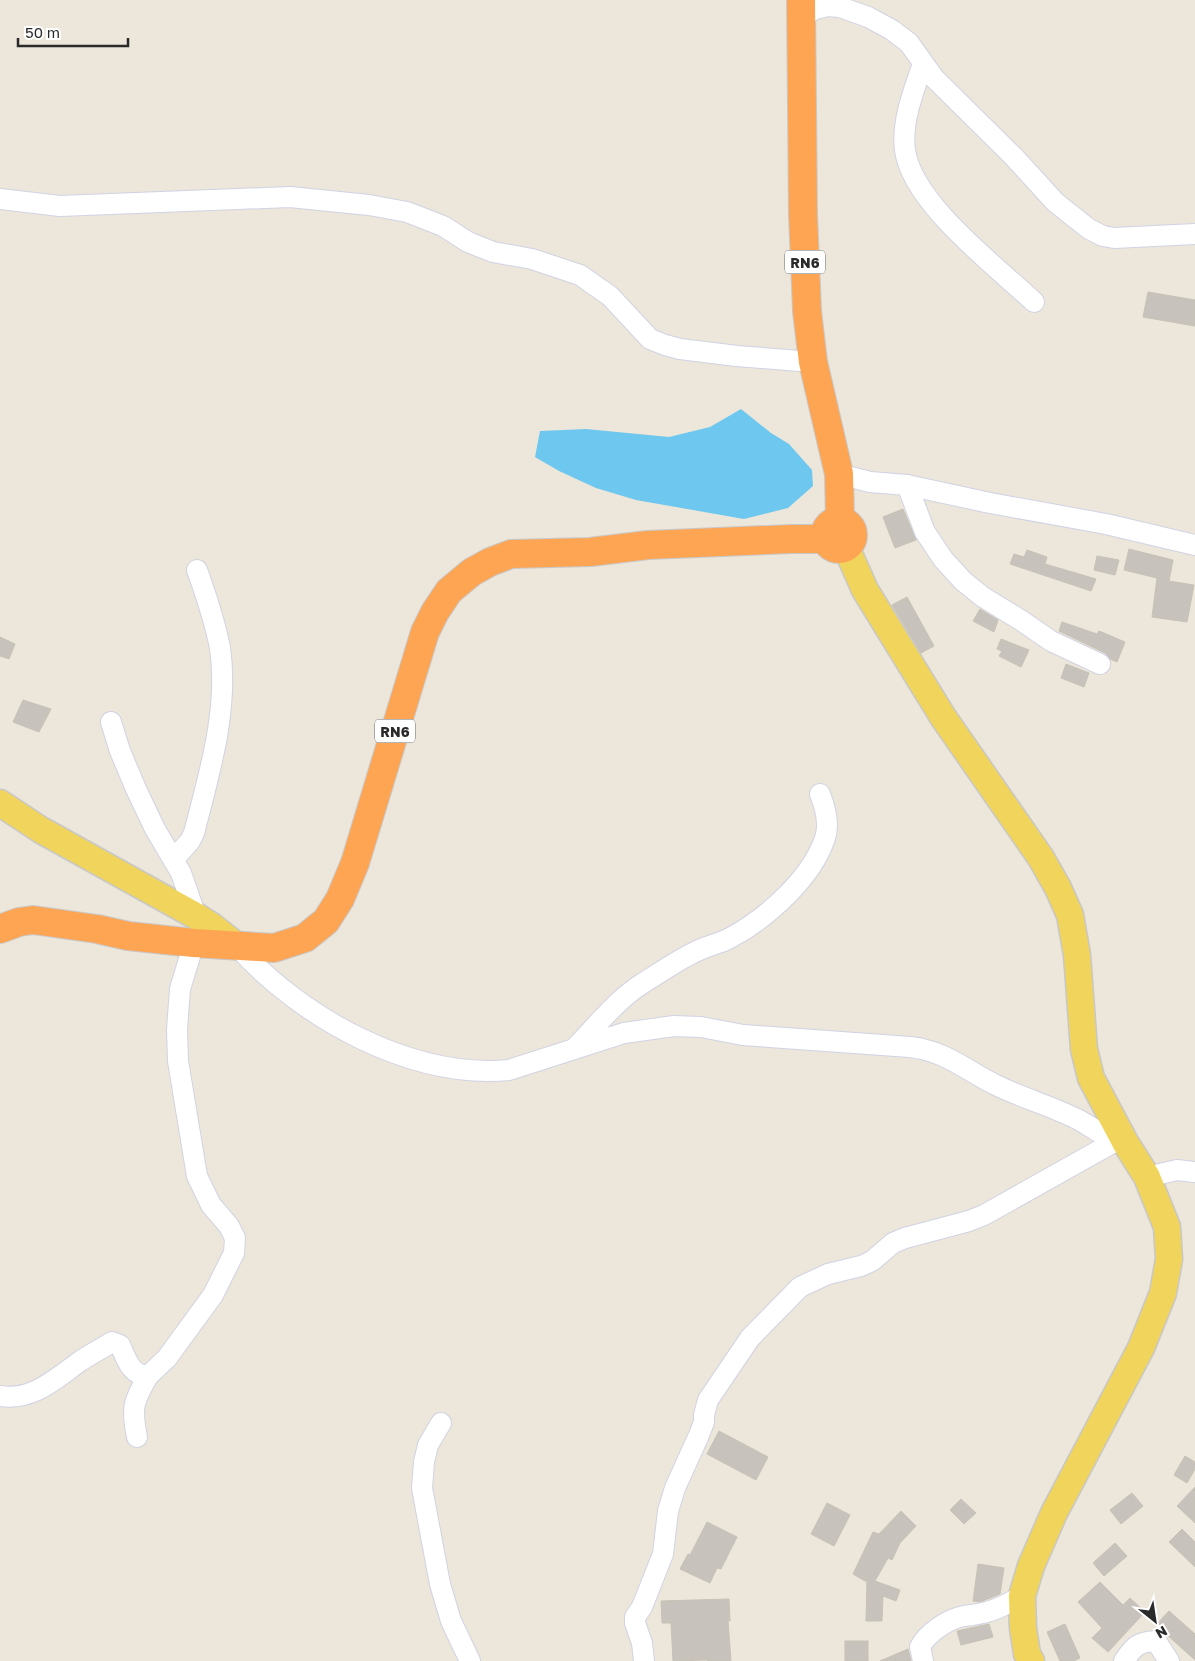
<svg xmlns="http://www.w3.org/2000/svg" width="1195" height="1661" font-family="'Golos Text',sans-serif">
<style>
.water{fill:#6ec7ee}
.building{fill:#c7c2bb;stroke:#c7c2b5}
.lines{fill:none;stroke-linecap:round;stroke-linejoin:round}
.minor-casing{stroke:#d1d3e3;stroke-width:22}
.major-casing{stroke:#c8c8c8;stroke-width:29}
.highway-casing{stroke:#c8c8c8;stroke-width:30}
.minor{stroke:#fff;stroke-width:20}
.major{stroke:#f0d45c;stroke-width:26}
.highway{stroke:#fea554;stroke-width:28}
.labels{text-anchor:middle;dominant-baseline:central;stroke-width:4.5;stroke-linejoin:round;paint-order:stroke}
.shield{fill:#fff;stroke:#6a6a6a;stroke-width:1}
.shield-label{font-size:14px;font-weight:bold;fill:#2a2a2a}
</style>
<rect width="100%" height="100%" fill="#ece6db"/>
<polygon class="water" points="741,409 771,433 789,444 812,470 813,486 788,508 744,519 636,500 596,488 559,471 535,457 540,431 586,429 669,437 710,427"/>
<g class="building">
<polygon points="1148,292 1195,300 1195,326 1143,317"/>
<polygon points="903,509 916,540 895,548 883,517"/>
<polygon points="1129,549 1173,560 1169,581 1194,585 1187,622 1152,617 1157,578 1124,570"/>
<polygon points="1027,550 1047,557 1045,564 1096,579 1091,591 1010,564 1014,554 1024,557"/>
<polygon points="1097,556 1119,560 1115,575 1094,570"/>
<polygon points="907,597 934,646 921,653 892,605"/>
<polygon points="980,609 998,620 994,632 973,621"/>
<polygon points="1062,622 1097,634 1099,631 1125,642 1117,662 1110,659 1105,653 1059,631"/>
<polygon points="0,637 15,644 9,659 0,656"/>
<polygon points="1001,639 1029,650 1021,667 999,656 1002,651 997,649"/>
<polygon points="1066,664 1089,673 1084,687 1061,678"/>
<polygon points="23,700 51,709 39,732 13,722"/>
<polygon points="719,1431 768,1457 756,1480 707,1454"/>
<polygon points="1185,1456 1195,1462 1195,1469 1187,1483 1174,1475"/>
<polygon points="1195,1487 1195,1523 1177,1506"/>
<polygon points="1132,1493 1143,1506 1121,1524 1110,1510"/>
<polygon points="961,1499 976,1513 964,1524 950,1510"/>
<polygon points="827,1503 850,1515 834,1546 811,1534"/>
<polygon points="901,1511 916,1526 900,1543 892,1560 888,1558 875,1581 900,1590 896,1601 883,1596 882,1621 866,1621 867,1582 853,1574 873,1532 879,1534"/>
<polygon points="707,1522 737,1537 721,1569 717,1568 710,1583 680,1569 688,1554 690,1555"/>
<polygon points="1182,1529 1195,1542 1195,1567 1169,1542"/>
<polygon points="1115,1543 1127,1556 1104,1576 1093,1563"/>
<polygon points="978,1564 1004,1568 1000,1594 980,1602 973,1601"/>
<polygon points="1100,1582 1123,1605 1130,1598 1145,1612 1108,1652 1092,1638 1102,1628 1078,1602"/>
<polygon points="729,1599 730,1621 728,1621 731,1661 708,1661 707,1660 673,1661 671,1623 662,1623 661,1601"/>
<polygon points="1169,1611 1195,1634 1195,1660 1156,1625"/>
<polygon points="989,1624 993,1637 961,1645 957,1631"/>
<polygon points="1065,1624 1080,1658 1074,1661 1060,1661 1047,1632"/>
<rect x="845" y="1641" width="23" height="20"/>
<polygon points="908,1649 911,1661 880,1661"/>
</g>
<g class="lines">
<g class="minor-casing">
<g id="minor">
<polyline points="800,19 815,9 828,6 840,7 868,17 892,30 909,43 934,78 1014,157 1055,202 1089,229 1103,236 1114,238 1195,234"/>
<path d="M923,64C914,89 901,123 905,150C912,203 995,265 1034,302"/>
<polyline points="0,199 60,206 290,197 369,205 407,212 443,226 468,242 493,252 532,259 580,275 610,296 650,339 665,345 680,349 737,356 813,362"/>
<polyline points="839,474 870,482 907,485 990,503 1106,524 1195,545"/>
<polyline points="907,485 925,532 943,559 963,581 983,597 1022,621 1051,641 1100,664"/>
<polyline points="111,722 120,751 136,789 155,829 181,873 196,916"/>
<path d="M174,859L190,841L194,833C209,774 229,710 220,648C215,622 206,595 197,570"/>
<path d="M237,946C301,1018 411,1079 509,1070L624,1033L674,1026L701,1027L743,1035L910,1047C946,1051 965,1070 996,1085C1022,1098 1051,1106 1077,1119C1092,1127 1108,1140 1125,1142"/>
<path d="M577,1046C597,1025 616,1001 640,985C658,974 676,961 695,952C706,946 719,944 730,938C767,918 812,878 825,838C830,824 825,807 820,794"/>
<polyline points="1147,1177 1177,1170 1195,1172"/>
<path d="M0,1396C32,1401 54,1380 79,1362C89,1355 101,1349 112,1342L120,1345C126,1358 131,1376 148,1376L167,1358L213,1295L234,1253L235,1238L229,1226L211,1205L197,1176L178,1061L177,1029L180,989L194,943"/>
<polyline points="441,1423 428,1445 424,1462 422,1488 440,1584 451,1621 470,1661"/>
<path d="M137,1437C131,1408 133,1402 148,1376"/>
<polyline points="644,1661 642,1643 635,1623 635,1617 642,1607 663,1554 668,1511 675,1488 699,1435 704,1422 704,1415 708,1400 750,1338 800,1287 828,1274 861,1266 872,1261 893,1243 905,1238 969,1221 984,1215 1116,1141"/>
<path d="M923,1661L920,1647C927,1633 948,1619 964,1616C973,1615 981,1614 990,1611C1001,1608 1012,1601 1022,1596"/>
<path d="M1124,1661C1134,1646 1138,1642 1156,1641L1169,1661"/>
</g>
</g>
<g class="major-casing">
<g id="major">
<polyline points="846,547 865,590 943,717 1041,858 1058,888 1070,915 1077,955 1084,1049 1091,1078 1125,1142 1147,1177 1167,1227 1169,1259 1163,1293 1141,1348 1054,1513 1031,1566 1022,1596 1023,1628 1027,1654 1031,1661"/>
<polyline points="0,803 41,830 196,916 213,927 237,946"/>
</g>
</g>
<g class="highway-casing">
<g id="highway">
<polyline points="801,0 803,214 807,311 813,362 839,474 840,521"/>
<circle cx="839" cy="535" r="14"/>
<polyline points="0,929 19,922 33,920 97,929 128,936 194,943 274,948 305,938 326,921 340,899 355,863 425,632 435,612 449,591 472,572 490,562 511,554 590,552 648,545 791,539 826,539"/>
</g>
</g>
<use href="#minor" class="minor"/>
<use href="#major" class="major"/>
<use href="#highway" class="highway"/>
</g>
<g class="labels">
<g class="shield">
<rect x="785" y="250.5" width="40" height="23" rx="4"/>
<rect x="375" y="719.5" width="40" height="23" rx="4"/>
</g>
<g class="shield-label">
<text x="805" y="262">RN6</text>
<text x="395" y="731">RN6</text>
</g>
</g>
<g transform="translate(1155 1621) rotate(150)" stroke="#ffffff" stroke-width="4" paint-order="stroke">
<path d="M0-4L9 19L0 12L-9 19Z" fill="#2a2a2a"/>
<text y="-8" font-size="14" font-weight="bold" text-anchor="middle" fill="#2a2a2a">N</text>
</g>
<path d="M18 38v8h110v-8" fill="none" stroke="#2a2a2a" stroke-width="2.5"/>
<text x="25" y="38" font-size="15" fill="#2a2a2a" stroke="#ffffff" stroke-width="4" paint-order="stroke">50 m</text>
</svg>
